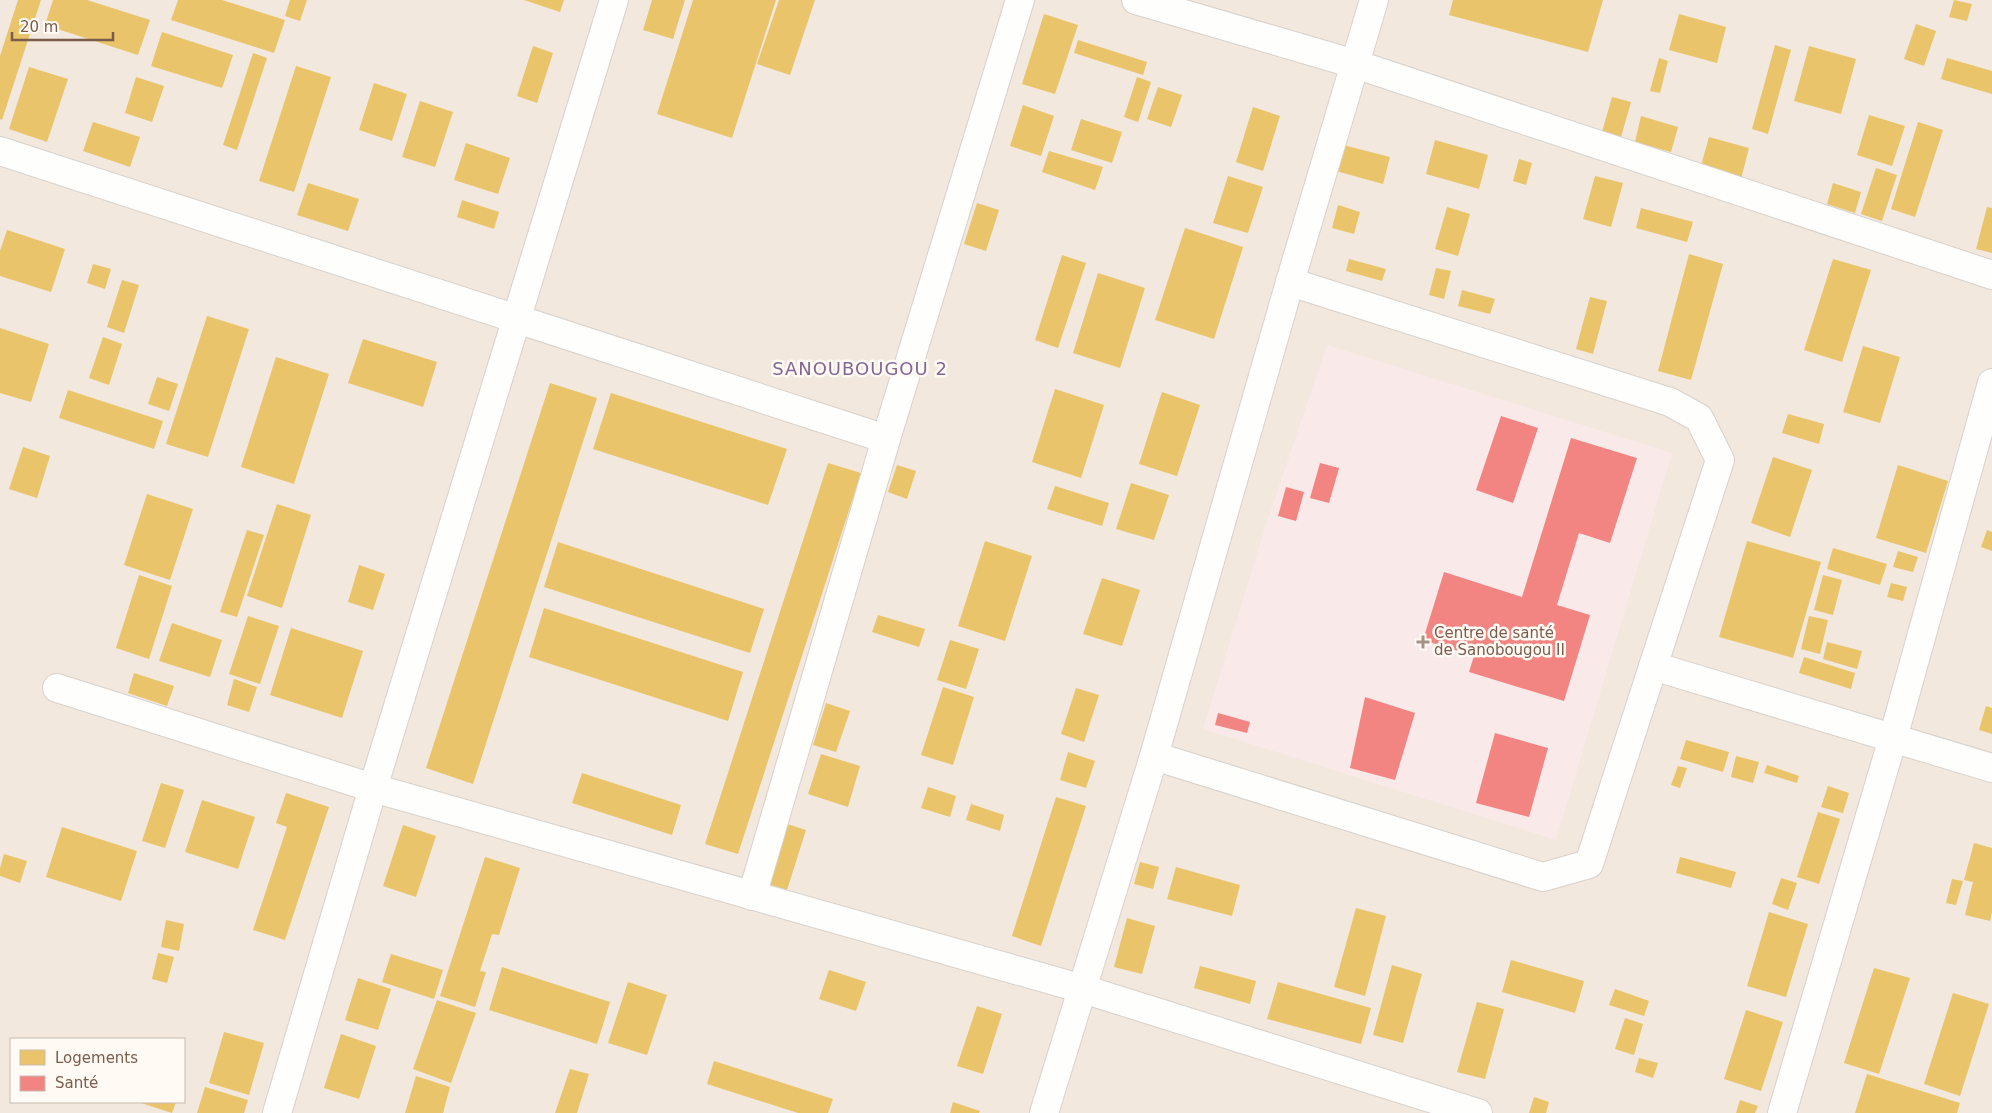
<svg xmlns="http://www.w3.org/2000/svg" width="1992" height="1113" font-family="'DejaVu Sans',sans-serif">
<style>
.residential{fill:#f2e8de;fill-rule:evenodd}
.medical{fill:#fae9e9}
.homes{fill:#e9c46a}
.health{fill:#f28482}
.lines{fill:none;stroke-linecap:round;stroke-linejoin:round}
.minor-casing{stroke:#d7d1cb;stroke-width:30}
.secondary-casing{stroke:#d9d2cb;stroke-width:30}
.minor{stroke:#fefefd;stroke-width:28}
.secondary{stroke:#fefefd;stroke-width:28}
.poi-dot{fill:#a69286;stroke:#fffaf3;stroke-width:2}
.labels{text-anchor:middle;dominant-baseline:central;stroke-width:5;stroke-linejoin:round;paint-order:stroke}
.poi-label{font-size:15px;fill:#7a5c4d;stroke:#fffaf3;text-anchor:start}
.quarter-label{font-size:18px;letter-spacing:1px;fill:#846695;stroke:#fffaf3}
</style>
<rect width="100%" height="100%" fill="#f9f5f0"/>
<path class="residential" d="M0,0H1992V1113H0ZM11,1039H184V1102H11Z"/>
<polygon class="medical" points="1327,345 1672,453 1556,840 1203,729 1265,528"/>
<g class="homes">
<polygon points="18,0 41,0 2,120 0,119 0,56"/>
<polygon points="53,0 87,0 150,20 138,55 45,25"/>
<polygon points="178,0 222,0 285,20 274,53 171,20"/>
<polygon points="290,0 307,0 300,21 285,16"/>
<polygon points="524,0 564,0 560,12"/>
<polygon points="652,0 685,0 673,39 643,30"/>
<polygon points="693,0 776,0 732,138 657,114"/>
<polygon points="779,0 815,0 790,75 757,64"/>
<polygon points="1453,0 1603,0 1588,52 1449,15"/>
<polygon points="1954,0 1972,4 1967,21 1949,17"/>
<polygon points="1044,14 1078,25 1055,94 1022,84"/>
<polygon points="1679,14 1726,27 1717,63 1669,50"/>
<polygon points="1916,24 1936,31 1924,66 1904,59"/>
<polygon points="162,32 233,55 222,88 151,66"/>
<polygon points="1078,40 1147,62 1143,75 1074,53"/>
<polygon points="1775,45 1791,50 1768,134 1752,129"/>
<polygon points="533,46 553,53 537,103 517,96"/>
<polygon points="1809,46 1856,59 1841,114 1794,101"/>
<polygon points="253,53 267,58 237,150 223,145"/>
<polygon points="1659,58 1668,61 1660,93 1650,91"/>
<polygon points="1947,58 1992,71 1992,94 1941,79"/>
<polygon points="296,66 331,77 294,192 259,181"/>
<polygon points="29,67 68,79 47,142 9,129"/>
<polygon points="136,77 164,86 152,122 125,113"/>
<polygon points="1137,77 1151,82 1138,122 1124,117"/>
<polygon points="374,83 407,94 392,141 359,130"/>
<polygon points="1158,87 1182,95 1171,127 1147,119"/>
<polygon points="1612,97 1631,102 1619,144 1600,139"/>
<polygon points="420,101 453,112 435,167 402,157"/>
<polygon points="1023,105 1054,116 1041,156 1010,146"/>
<polygon points="1253,107 1280,116 1263,171 1236,162"/>
<polygon points="1869,115 1905,126 1892,166 1857,155"/>
<polygon points="1641,116 1678,127 1671,152 1635,142"/>
<polygon points="1081,119 1122,132 1112,163 1071,150"/>
<polygon points="93,122 140,137 130,167 83,151"/>
<polygon points="1918,122 1943,130 1915,217 1891,209"/>
<polygon points="1709,137 1749,148 1740,183 1699,173"/>
<polygon points="1435,140 1488,155 1479,189 1426,174"/>
<polygon points="466,143 510,158 498,194 454,180"/>
<polygon points="1343,145 1390,157 1383,184 1336,171"/>
<polygon points="1049,151 1103,167 1095,190 1042,172"/>
<polygon points="1519,159 1532,163 1526,185 1513,181"/>
<polygon points="1876,168 1897,175 1882,221 1861,214"/>
<polygon points="1228,176 1263,187 1248,233 1213,223"/>
<polygon points="1595,176 1623,183 1611,227 1583,219"/>
<polygon points="308,183 359,199 348,231 297,215"/>
<polygon points="1833,183 1861,192 1855,213 1827,204"/>
<polygon points="462,200 499,212 494,229 457,217"/>
<polygon points="977,203 999,210 986,251 964,244"/>
<polygon points="1338,205 1360,212 1354,234 1332,228"/>
<polygon points="1447,207 1470,214 1458,256 1435,249"/>
<polygon points="1987,207 1992,208 1992,253 1976,249"/>
<polygon points="1641,208 1693,222 1687,242 1636,228"/>
<polygon points="1185,228 1243,247 1214,339 1155,320"/>
<polygon points="7,230 65,249 51,292 0,276 0,251"/>
<polygon points="1689,254 1723,264 1691,380 1658,371"/>
<polygon points="1062,255 1086,263 1058,348 1035,340"/>
<polygon points="1349,259 1386,269 1382,281 1346,271"/>
<polygon points="1833,259 1871,270 1842,362 1804,350"/>
<polygon points="93,264 111,269 105,289 87,283"/>
<polygon points="1436,268 1451,271 1444,299 1429,295"/>
<polygon points="1098,273 1145,288 1120,368 1073,353"/>
<polygon points="122,280 139,285 124,333 107,327"/>
<polygon points="1462,290 1495,299 1490,314 1458,306"/>
<polygon points="1590,297 1607,301 1593,354 1576,349"/>
<polygon points="207,316 249,329 208,457 166,444"/>
<polygon points="0,328 49,344 31,402 0,393"/>
<polygon points="103,337 122,344 109,385 89,378"/>
<polygon points="363,339 437,362 423,407 348,383"/>
<polygon points="1863,346 1900,357 1880,423 1843,412"/>
<polygon points="276,357 329,374 294,484 241,467"/>
<polygon points="157,377 178,384 169,411 148,404"/>
<polygon points="550,383 597,398 473,784 426,768"/>
<polygon points="1055,389 1104,405 1081,478 1032,462"/>
<polygon points="68,390 163,421 154,449 59,418"/>
<polygon points="1162,392 1200,405 1177,476 1139,464"/>
<polygon points="611,393 787,449 768,505 593,449"/>
<polygon points="1788,414 1824,424 1819,444 1782,433"/>
<polygon points="23,447 50,456 37,498 9,489"/>
<polygon points="1773,457 1812,470 1790,537 1751,523"/>
<polygon points="828,463 861,473 738,854 705,844"/>
<polygon points="897,465 916,471 907,499 888,492"/>
<polygon points="1898,465 1948,481 1926,553 1876,538"/>
<polygon points="1131,483 1169,495 1154,540 1116,529"/>
<polygon points="1055,486 1109,503 1102,526 1047,509"/>
<polygon points="147,494 193,509 170,580 124,565"/>
<polygon points="277,504 311,515 282,608 247,596"/>
<polygon points="247,530 264,535 237,617 220,612"/>
<polygon points="1987,530 1992,532 1992,551 1981,547"/>
<polygon points="985,541 1032,556 1005,641 958,626"/>
<polygon points="1747,541 1821,562 1793,658 1719,637"/>
<polygon points="558,542 764,609 750,653 544,587"/>
<polygon points="1833,548 1887,564 1880,585 1827,569"/>
<polygon points="1898,551 1918,557 1913,572 1893,567"/>
<polygon points="359,565 385,574 373,610 348,602"/>
<polygon points="139,575 172,586 149,659 116,648"/>
<polygon points="1823,575 1842,580 1833,615 1814,610"/>
<polygon points="1102,578 1140,590 1122,646 1083,634"/>
<polygon points="1891,583 1907,587 1903,601 1887,597"/>
<polygon points="544,608 743,672 728,721 529,657"/>
<polygon points="878,615 925,629 919,647 872,632"/>
<polygon points="248,616 279,626 260,684 229,674"/>
<polygon points="1809,616 1828,620 1820,654 1801,649"/>
<polygon points="172,623 222,640 210,677 159,661"/>
<polygon points="291,628 363,651 342,718 270,695"/>
<polygon points="950,640 979,649 966,689 937,680"/>
<polygon points="1827,642 1862,651 1857,669 1823,659"/>
<polygon points="1804,657 1855,673 1851,689 1799,673"/>
<polygon points="134,673 174,686 167,706 128,693"/>
<polygon points="234,679 257,687 249,712 227,705"/>
<polygon points="943,687 974,697 953,765 921,755"/>
<polygon points="1076,688 1099,695 1084,742 1061,734"/>
<polygon points="826,703 850,711 836,752 813,745"/>
<polygon points="1986,706 1992,708 1992,734 1979,730"/>
<polygon points="1686,740 1729,752 1723,772 1680,759"/>
<polygon points="1068,752 1095,761 1086,788 1060,780"/>
<polygon points="821,754 860,766 848,807 808,794"/>
<polygon points="1736,756 1759,762 1753,783 1731,777"/>
<polygon points="1767,765 1799,776 1797,783 1764,773"/>
<polygon points="1678,766 1687,768 1680,788 1671,785"/>
<polygon points="582,773 681,805 672,835 572,803"/>
<polygon points="161,783 184,790 165,848 142,841"/>
<polygon points="1828,786 1849,793 1843,813 1821,807"/>
<polygon points="928,787 956,796 950,817 921,808"/>
<polygon points="286,793 329,807 285,940 253,930 287,827 276,823"/>
<polygon points="1056,797 1086,806 1041,946 1012,936"/>
<polygon points="202,800 255,817 238,869 185,852"/>
<polygon points="971,804 1004,815 1000,831 966,820"/>
<polygon points="1818,812 1840,819 1819,884 1797,877"/>
<polygon points="784,823 806,830 787,890 765,883"/>
<polygon points="403,825 436,836 416,897 383,886"/>
<polygon points="62,827 137,851 121,901 46,877"/>
<polygon points="1974,843 1992,848 1992,912 1990,921 1965,915 1973,882 1964,880"/>
<polygon points="4,854 27,861 20,883 0,876 0,868"/>
<polygon points="485,857 520,868 499,935 492,934 480,971 486,972 475,1007 440,996"/>
<polygon points="1680,857 1736,872 1731,888 1676,873"/>
<polygon points="1140,862 1159,867 1153,889 1134,884"/>
<polygon points="1176,867 1240,885 1232,916 1167,899"/>
<polygon points="1781,878 1797,883 1788,910 1772,904"/>
<polygon points="1952,879 1963,881 1956,905 1946,903"/>
<polygon points="1356,908 1386,916 1365,996 1334,987"/>
<polygon points="1769,912 1808,924 1786,997 1747,986"/>
<polygon points="1127,918 1155,926 1142,974 1114,967"/>
<polygon points="166,920 184,924 179,951 161,947"/>
<polygon points="158,953 174,957 167,983 152,979"/>
<polygon points="391,954 443,970 434,999 382,982"/>
<polygon points="1511,960 1584,981 1575,1013 1502,992"/>
<polygon points="1392,965 1422,974 1403,1043 1373,1035"/>
<polygon points="1200,966 1256,981 1250,1004 1194,988"/>
<polygon points="502,967 610,1002 597,1044 489,1010"/>
<polygon points="1874,968 1910,978 1879,1074 1844,1063"/>
<polygon points="829,970 866,982 856,1011 819,999"/>
<polygon points="358,978 391,989 378,1030 345,1020"/>
<polygon points="628,982 667,995 647,1055 608,1043"/>
<polygon points="1278,982 1371,1008 1361,1044 1267,1019"/>
<polygon points="1615,989 1649,1001 1644,1016 1609,1005"/>
<polygon points="1953,993 1989,1004 1960,1096 1924,1084"/>
<polygon points="437,1000 476,1013 451,1083 413,1069"/>
<polygon points="1477,1002 1504,1009 1485,1079 1457,1072"/>
<polygon points="977,1006 1002,1014 983,1074 957,1066"/>
<polygon points="1746,1010 1783,1022 1761,1091 1724,1079"/>
<polygon points="1625,1018 1643,1024 1634,1055 1615,1049"/>
<polygon points="224,1032 264,1043 249,1095 209,1083"/>
<polygon points="341,1034 376,1046 359,1099 324,1088"/>
<polygon points="1639,1058 1658,1063 1653,1078 1635,1072"/>
<polygon points="714,1061 833,1099 828,1113 798,1113 707,1084"/>
<polygon points="570,1069 589,1074 577,1113 555,1113"/>
<polygon points="1867,1074 1960,1103 1957,1113 1855,1113"/>
<polygon points="416,1076 450,1087 443,1113 405,1113"/>
<polygon points="205,1087 248,1100 244,1113 197,1113"/>
<polygon points="1534,1097 1549,1102 1546,1113 1529,1113"/>
<polygon points="1740,1100 1758,1106 1755,1113 1736,1113"/>
<polygon points="138,1102 176,1102 172,1113"/>
<polygon points="953,1102 980,1111 979,1113 950,1113"/>
</g>
<g class="health">
<polygon points="1501,416 1538,428 1513,503 1476,490"/>
<polygon points="1571,438 1637,458 1610,543 1579,533 1557,605 1590,615 1564,701 1469,672 1474,656 1423,640 1444,572 1522,597"/>
<polygon points="1320,463 1339,468 1329,503 1310,498"/>
<polygon points="1286,487 1304,492 1296,521 1278,516"/>
<polygon points="1365,697 1415,713 1395,780 1350,768"/>
<polygon points="1218,713 1250,722 1247,733 1215,725"/>
<polygon points="1495,733 1548,748 1529,817 1476,803"/>
</g>
<g class="lines">
<g class="minor-casing">
<g id="minor">
<polyline points="1136,0 1355,64 1992,275"/>
<polyline points="0,151 886,439"/>
<polyline points="1653,666 1992,768"/>
<polyline points="57,688 373,788 1083,989 1478,1113"/>
<polyline points="1154,756 1543,877 1589,864 1720,460 1699,418 1670,402 1290,282"/>
<polyline points="752,896 886,439 1020,0"/>
<polyline points="277,1113 373,788 614,0"/>
<polyline points="1782,1113 1893,738 1992,383"/>
</g>
</g>
<g class="secondary-casing">
<polyline id="secondary" points="1044,1113 1154,756 1290,282 1374,0"/>
</g>
<use href="#minor" class="minor"/>
<use href="#secondary" class="secondary"/>
</g>
<path class="poi-dot" d="M1420.5 634.5h5v5h5v5h-5v5h-5v-5h-5v-5h5z"/>
<g class="labels">
<g class="poi-label">
<text x="1434" y="633">Centre de santé<tspan x="1434" dy="17">de Sanobougou II</tspan></text>
</g>
<g class="quarter-label">
<text x="860" y="368">SANOUBOUGOU 2</text>
</g>
</g>
<rect x="10" y="1038" width="175" height="65" fill="#fffaf3" stroke="#cabbb1"/>
<rect x="20" y="1050" width="25" height="15" fill="#e9c46a" stroke="#cabbb1"/>
<text x="55" y="1063" font-size="15" fill="#7a5c4d">Logements</text>
<rect x="20" y="1076" width="25" height="15" fill="#f28482" stroke="#cabbb1"/>
<text x="55" y="1088" font-size="15" fill="#7a5c4d">Santé</text>
<path d="M12 32v8h101v-8" fill="none" stroke="#7a5c4d" stroke-width="2.5"/>
<text x="20" y="32" font-size="15" fill="#7a5c4d" stroke="#fffaf3" stroke-width="4" paint-order="stroke">20 m</text>
</svg>
